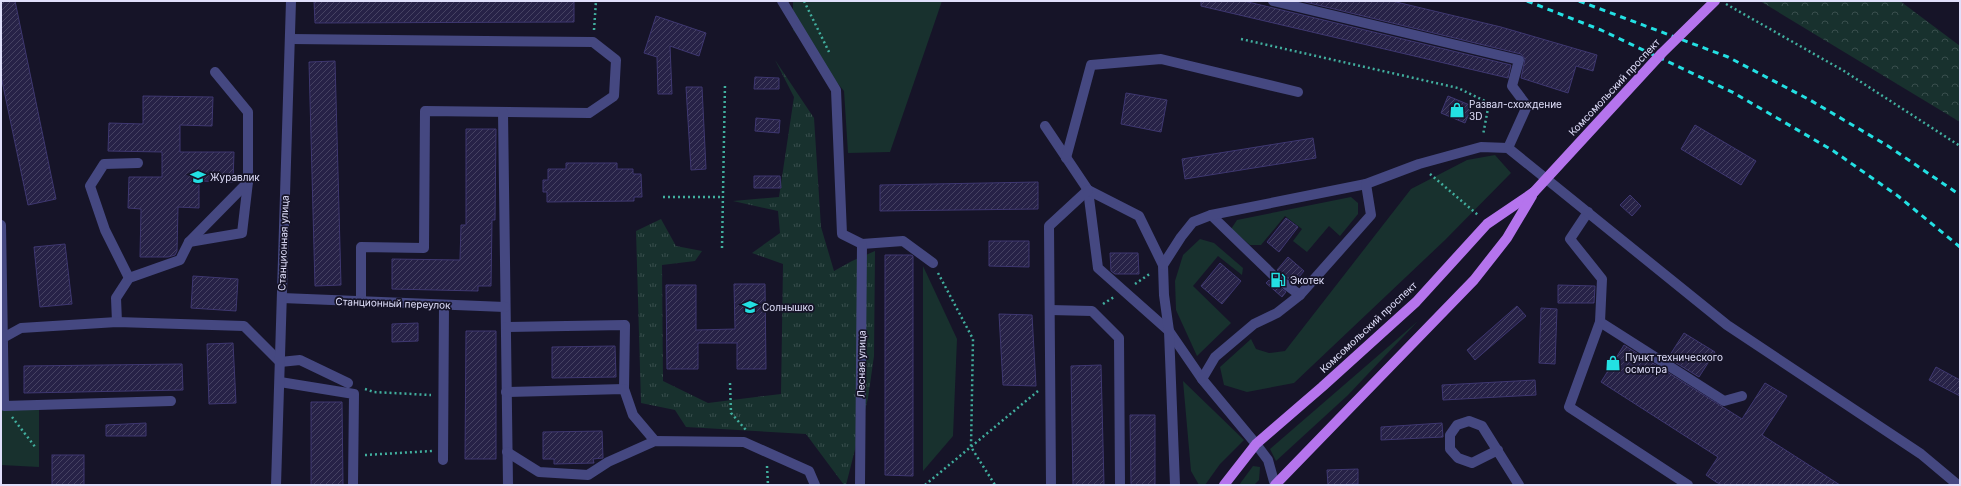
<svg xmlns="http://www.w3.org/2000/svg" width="1961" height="486" font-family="Inter,sans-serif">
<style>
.grass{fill:#18312e}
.forest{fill:url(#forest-crowns)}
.park{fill:url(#park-tufts)}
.building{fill:url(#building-hatch);stroke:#3e3770}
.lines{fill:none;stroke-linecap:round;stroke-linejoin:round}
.path{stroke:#41ae9e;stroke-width:2.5;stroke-dasharray:2 3;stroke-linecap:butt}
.minor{stroke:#454881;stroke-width:10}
.major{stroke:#b574ed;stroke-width:10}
.rail{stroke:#23e0e3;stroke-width:3;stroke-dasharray:6 5;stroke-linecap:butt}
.major-bridge{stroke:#b574ed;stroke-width:10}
.labels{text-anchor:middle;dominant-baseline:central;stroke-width:3.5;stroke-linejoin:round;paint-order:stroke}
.street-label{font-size:10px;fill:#e0dffb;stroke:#161428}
.poi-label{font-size:10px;fill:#e0dffb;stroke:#161428;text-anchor:start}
</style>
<defs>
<pattern id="forest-crowns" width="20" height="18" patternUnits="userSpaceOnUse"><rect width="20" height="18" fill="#18312e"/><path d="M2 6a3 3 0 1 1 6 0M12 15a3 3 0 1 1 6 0" fill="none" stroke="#394e4d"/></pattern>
<pattern id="park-tufts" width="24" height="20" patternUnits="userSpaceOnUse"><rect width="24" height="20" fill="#18312e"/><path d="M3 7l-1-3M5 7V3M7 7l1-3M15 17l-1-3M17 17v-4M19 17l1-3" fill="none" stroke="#394e4d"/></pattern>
<pattern id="building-hatch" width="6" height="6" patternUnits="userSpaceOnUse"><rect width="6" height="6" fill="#272247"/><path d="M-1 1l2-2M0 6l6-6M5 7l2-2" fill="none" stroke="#464262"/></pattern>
</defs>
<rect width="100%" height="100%" fill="#161428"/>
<g class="grass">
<polygon points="793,1 942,1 890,152 848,153 844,91 793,30"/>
<polygon points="1495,155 1511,173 1445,240 1294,383 1247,392 1224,385 1220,367 1251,339 1256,349 1269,353 1285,351 1411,189 1467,160"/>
<polygon points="1351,197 1358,203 1358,214 1340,236 1329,226 1307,252 1293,241 1302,229 1285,216 1261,245 1250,245 1231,229 1237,220"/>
<polygon points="1200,239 1214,243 1243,268 1242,275 1218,256 1193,286 1231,323 1197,356 1176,310 1175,281 1183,255"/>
<polygon points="923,266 957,339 953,436 923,471"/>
<polygon points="1418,321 1348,395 1276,461 1270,449"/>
<polygon points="1183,381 1244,440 1220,464 1205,485 1199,485 1191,471"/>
<polygon points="1,408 39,410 39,467 1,465"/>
<polygon points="1253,466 1260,467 1259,480 1254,485 1239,485"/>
</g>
<polygon class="forest" points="1760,1 1900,1 1960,46 1960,122"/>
<polygon class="park" points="775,60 814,118 821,227 834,271 852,261 875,251 874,356 868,398 846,485 844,485 806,434 686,427 675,410 641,403 636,231 661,219 676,246 702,251 695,261 662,265 663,381 708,403 781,394 783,264 752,253 780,233 778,211 733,201 779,197 794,97"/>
<g class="building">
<polygon points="1,1 15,1 56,199 28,205 1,76"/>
<polygon points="314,1 574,1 574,22 315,23"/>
<polygon points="1201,1 1244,1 1511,65 1508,78 1201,6"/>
<polygon points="1301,1 1392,1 1501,27 1597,55 1593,71 1576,66 1568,93 1521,78 1525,59 1521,54"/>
<polygon points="656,16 706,33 699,56 670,46 672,94 658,94 657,57 644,53"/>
<polygon points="335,61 341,285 315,286 309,62"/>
<polygon points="755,77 779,78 779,89 754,89"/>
<polygon points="686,87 702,87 706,169 691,170"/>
<polygon points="1126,93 1167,100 1161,132 1121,124"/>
<polygon points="143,96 213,97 212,126 180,125 180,152 234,152 233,182 199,181 199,208 178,207 177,251 175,255 168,257 140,257 141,209 128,208 129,177 162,177 162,152 108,151 109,123 143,124"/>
<polygon points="1448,96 1472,106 1465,123 1441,113"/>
<polygon points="756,118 780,120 779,133 755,131"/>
<polygon points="1695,125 1756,161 1741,185 1681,149"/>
<polygon points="466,129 496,129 495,220 492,220 491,286 478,286 478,291 392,289 392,259 460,260 461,225 466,225"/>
<polygon points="1313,138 1316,158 1185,179 1182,159"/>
<polygon points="566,163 617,163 617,169 633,169 633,174 641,174 642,197 634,197 634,201 547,202 547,192 543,192 543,180 548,180 548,169 566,169"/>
<polygon points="754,176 780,176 781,188 754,188"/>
<polygon points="1038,182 1038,209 880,211 880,185"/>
<polygon points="1630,195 1641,206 1632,216 1620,205"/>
<polygon points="1286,218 1298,227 1279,252 1267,242"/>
<polygon points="989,241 1029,241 1029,267 989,266"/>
<polygon points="65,244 72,304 40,307 34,247"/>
<polygon points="1110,253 1138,253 1139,274 1115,274 1111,271"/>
<polygon points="885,255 911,255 913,256 913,476 885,475"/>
<polygon points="1288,257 1304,271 1294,283 1277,270"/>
<polygon points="1220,263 1241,281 1222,304 1201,286"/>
<polygon points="193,276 238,279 236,311 191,308"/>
<polygon points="1269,280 1286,292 1282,297 1266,283"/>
<polygon points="734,284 765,284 766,369 737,369 737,343 698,343 698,369 667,369 666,285 696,285 696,330 735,329"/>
<polygon points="1558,285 1595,286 1594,303 1558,303"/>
<polygon points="1517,306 1526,316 1475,360 1467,350"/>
<polygon points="1541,308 1557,309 1555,364 1539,363"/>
<polygon points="999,314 1032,315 1036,386 1003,385"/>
<polygon points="418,323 418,341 392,342 392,324"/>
<polygon points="466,331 496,331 496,459 465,459"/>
<polygon points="1684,333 1715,352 1699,377 1668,358"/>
<polygon points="233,343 236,403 209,404 207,344"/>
<polygon points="1624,345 1742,419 1765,383 1787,396 1762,435 1840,485 1722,485 1716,482 1706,475 1718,457 1601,382"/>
<polygon points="615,346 616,377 552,378 552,347"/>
<polygon points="182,364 183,390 24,393 24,366"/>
<polygon points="1101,365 1104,485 1073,485 1071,366"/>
<polygon points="1936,367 1960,380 1960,396 1929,380"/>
<polygon points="1535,380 1536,395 1443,400 1442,385"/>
<polygon points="311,402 342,402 343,485 311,485"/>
<polygon points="1130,415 1155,415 1155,485 1131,485"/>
<polygon points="146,423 146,436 106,436 106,425"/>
<polygon points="1442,423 1443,437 1381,440 1381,427"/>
<polygon points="602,431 603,458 593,459 594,463 554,464 554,459 543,459 543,432"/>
<rect x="52" y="455" width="32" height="30"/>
<polygon points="1358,469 1358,484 1328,485 1327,470"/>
</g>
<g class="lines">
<g class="path">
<polyline points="804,1 829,52"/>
<polyline points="1726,4 1844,71 1960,146"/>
<polyline points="594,30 596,1"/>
<polyline points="1241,39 1458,88 1489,103 1483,135"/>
<polyline points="1430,174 1478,215"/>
<polyline points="663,197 723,197"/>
<polyline points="722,248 725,84"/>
<polyline points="938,273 973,339 971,447 995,485"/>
<polyline points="1135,284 1151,273"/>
<polyline points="1103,304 1114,297"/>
<polyline points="730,383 731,413 746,430"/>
<polyline points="365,389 374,392 431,395"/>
<polyline points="12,417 36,448"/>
<polyline points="365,455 432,451"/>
<polyline points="767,466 768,485"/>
<polyline points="925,485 1038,391"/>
</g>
<g class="minor">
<polyline points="782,1 836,90 842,234 862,244 903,241 933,263"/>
<polyline points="1273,1 1519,60 1512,86 1527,106 1508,148"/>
<polyline points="290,39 593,42 616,60 614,96 589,113 425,111 424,248 361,247 361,302"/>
<polyline points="503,112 508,485"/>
<polyline points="1045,126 1088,190 1098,268 1169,331 1202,379 1256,444 1268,460 1275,485"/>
<polyline points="1066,158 1091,65 1161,59 1298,92"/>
<polyline points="1088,190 1139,216 1163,265 1164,295 1169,331 1175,485"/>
<polyline points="1588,212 1570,239 1602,279 1600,322 1724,401 1742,396"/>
<polyline points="1211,215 1273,275 1300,295"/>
<polyline points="1,225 4,406 171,401"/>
<polyline points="189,242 242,233 248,182"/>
<polyline points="1163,265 1181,237 1193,222 1211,215 1366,184 1419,164 1481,147 1508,148 1727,325 1921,454 1958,485"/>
<polyline points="129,278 105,230 90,186 104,164 138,163"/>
<polyline points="282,298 505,307"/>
<polyline points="1050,310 1092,311 1119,338 1120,485"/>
<polyline points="117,322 116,298 129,278 180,260 189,242 248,182 248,112 215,72"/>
<polyline points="1600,322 1569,407 1688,485"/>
<polyline points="506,327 625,325 624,389"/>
<polyline points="3,338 21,328 117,322 244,326 280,362 300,360 348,383"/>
<polyline points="1202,379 1215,357 1254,324 1277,313 1300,295 1371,215 1366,184"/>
<polyline points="280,382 354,394 353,485"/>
<polyline points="506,392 624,389 633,415 655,441"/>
<polyline points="1498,450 1472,463 1458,458 1450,449 1450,435 1457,425 1469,421 1482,426 1519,485"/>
<polyline points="507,452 539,472 588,475 608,462 655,441 744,442 809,471 815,485"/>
<polyline points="443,460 444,305"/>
<polyline points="276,485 291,1"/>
<polyline points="860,485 862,244"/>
<polyline points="1051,485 1049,226 1088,190"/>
</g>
<g class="major">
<polyline points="1224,485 1256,444 1322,387 1416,302 1487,224 1534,192"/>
<polyline points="1275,485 1474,280 1507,238 1532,196"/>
</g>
<g class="rail">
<polyline points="1527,1 1601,30 1734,93 1832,150 1898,196 1960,247"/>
<polyline points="1579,1 1728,57 1810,100 1888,146 1960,195"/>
</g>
<polyline class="major-bridge" points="1534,192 1662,53 1715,1"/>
</g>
<defs>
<g id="shop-bare" transform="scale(1.2)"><path d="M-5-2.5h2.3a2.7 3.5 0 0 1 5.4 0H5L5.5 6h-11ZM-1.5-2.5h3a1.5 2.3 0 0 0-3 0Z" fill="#23e0e3" stroke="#161428" stroke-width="2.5" paint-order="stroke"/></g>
<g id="school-bare" transform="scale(1.2)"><path d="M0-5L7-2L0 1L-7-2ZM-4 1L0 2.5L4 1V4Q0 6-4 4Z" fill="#23e0e3" stroke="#161428" stroke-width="2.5" paint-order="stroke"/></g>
<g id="fuel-bare" transform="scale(1.2)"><path d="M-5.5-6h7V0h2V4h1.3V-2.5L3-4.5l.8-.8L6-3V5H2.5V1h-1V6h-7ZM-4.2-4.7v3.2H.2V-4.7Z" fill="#23e0e3" stroke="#161428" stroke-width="2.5" paint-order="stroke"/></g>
</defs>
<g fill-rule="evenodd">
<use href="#shop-bare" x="1457" y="110"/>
<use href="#school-bare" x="198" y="177"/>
<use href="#fuel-bare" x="1278" y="280"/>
<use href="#school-bare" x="750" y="307"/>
<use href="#shop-bare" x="1613" y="363"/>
</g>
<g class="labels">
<g class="street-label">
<text transform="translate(1614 87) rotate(-47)">Комсомольский проспект</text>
<text transform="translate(283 243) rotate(-88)">Станционная улица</text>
<text transform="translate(393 303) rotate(2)">Станционный переулок</text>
<text transform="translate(1368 327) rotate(-43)">Комсомольский проспект</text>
<text transform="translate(861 364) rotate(-89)">Лесная улица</text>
</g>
<g class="poi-label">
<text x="1469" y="104">Развал-схождение<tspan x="1469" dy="12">3D</tspan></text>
<text x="210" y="177">Журавлик</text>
<text x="1290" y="280">Экотек</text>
<text x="762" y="307">Солнышко</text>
<text x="1625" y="357">Пункт технического<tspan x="1625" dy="12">осмотра</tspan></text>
</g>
</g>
<rect width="1961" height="486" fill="none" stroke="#e0dffb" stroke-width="4"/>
</svg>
